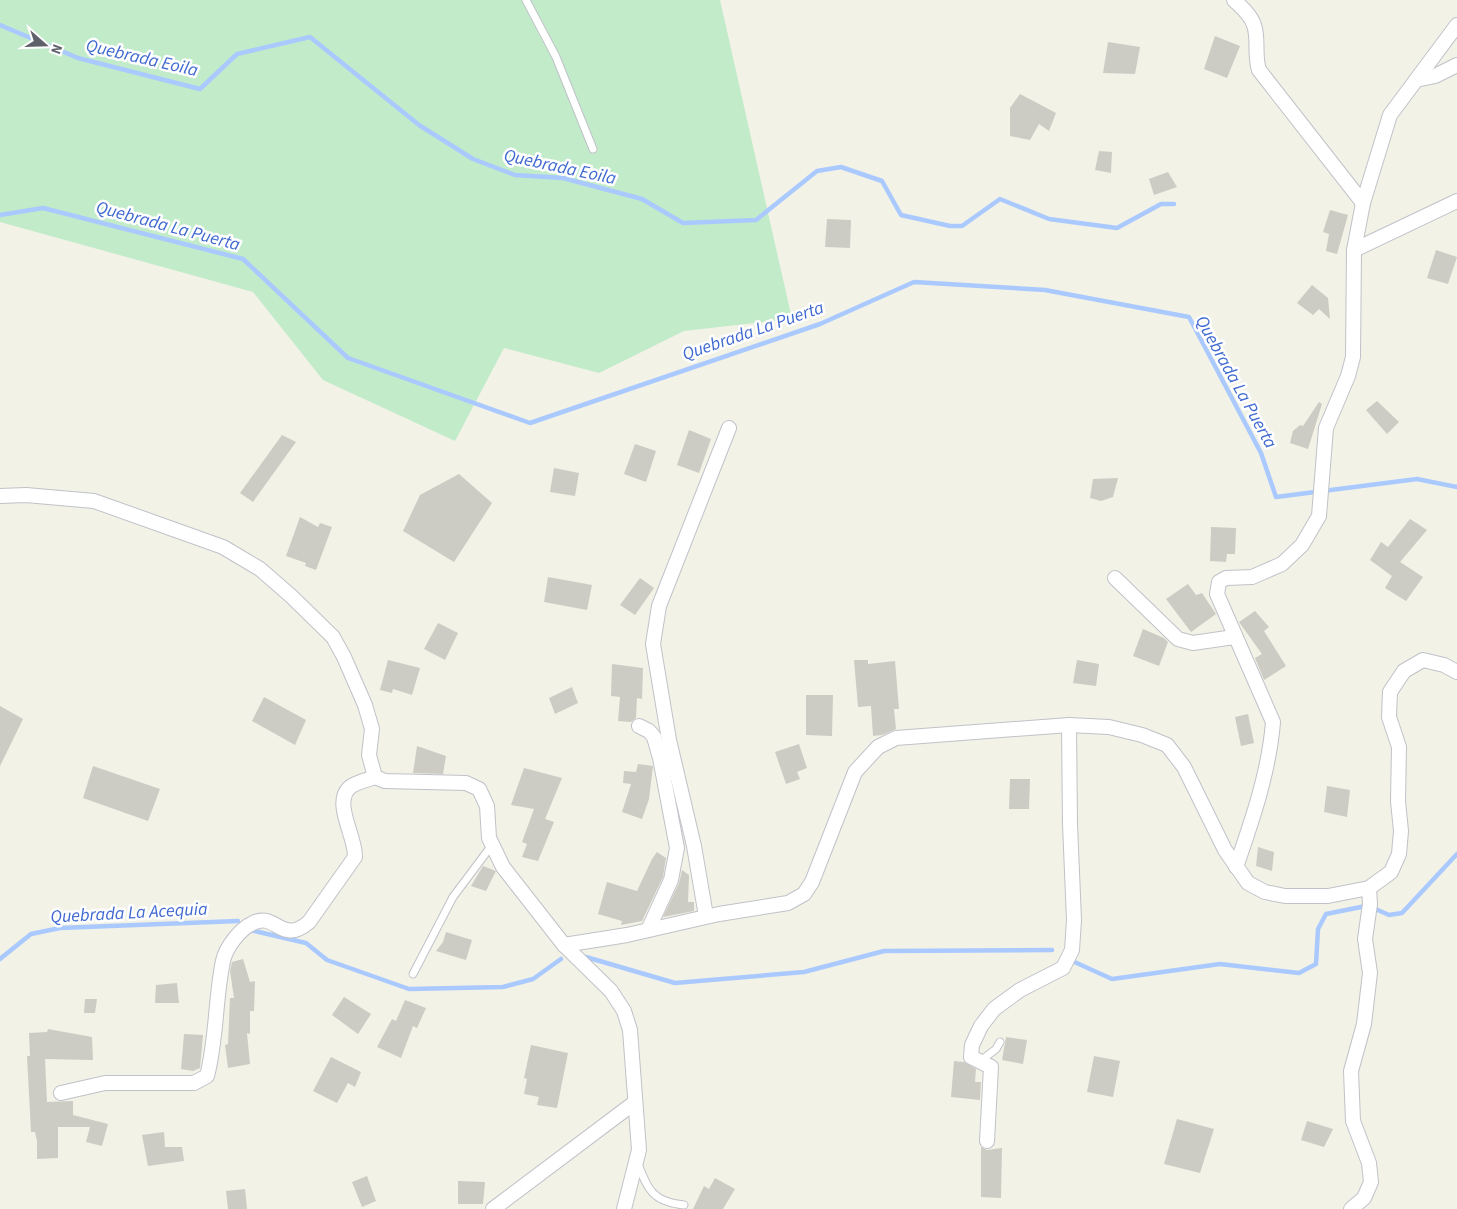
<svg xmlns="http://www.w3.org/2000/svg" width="1457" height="1209" font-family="'Source Sans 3',sans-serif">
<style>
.green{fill:#c2ebca}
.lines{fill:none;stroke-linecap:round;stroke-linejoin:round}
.stream{stroke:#aac9ff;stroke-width:4.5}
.building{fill:#cdccc4}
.service-casing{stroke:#c0c2c9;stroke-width:9}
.minor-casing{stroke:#c0c2c9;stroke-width:16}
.service{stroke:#fff;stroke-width:7}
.minor{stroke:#fff;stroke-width:14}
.labels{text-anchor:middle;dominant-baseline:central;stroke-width:5;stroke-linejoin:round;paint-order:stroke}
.water-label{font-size:18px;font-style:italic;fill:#3f69d0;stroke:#fff}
</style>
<rect width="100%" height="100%" fill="#f2f2e7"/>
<polygon class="green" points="0,0 720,0 792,319 684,331 599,373 504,348 455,441 323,380 253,292 0,222"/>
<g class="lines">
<g class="stream">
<polyline points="0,25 78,58 200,89 237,54 310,37 419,125 473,159 515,175 563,178 642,199 683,223 756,220 817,171 841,167 882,181 901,215 950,226 962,226 1000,199 1049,219 1117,228 1161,204 1174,204"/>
<polyline points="0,215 43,208 243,259 348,358 530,423 820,324 914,282 1045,290 1189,317 1261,453 1276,497 1417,479 1457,487"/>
<polyline points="1371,907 1389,915 1402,913 1457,854"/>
<polyline points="250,930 306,943 327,960 409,989 503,987 533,979 561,959"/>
<polyline points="586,957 675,983 804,972 884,951 1052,950"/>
<polyline points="0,959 31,934 60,928 238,921"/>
<polyline points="1070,960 1112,979 1220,964 1299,973 1316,964 1318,929 1326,914 1366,906"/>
</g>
</g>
<g class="building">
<polygon points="1215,36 1240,46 1227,78 1204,69"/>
<polygon points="1108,42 1140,47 1135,74 1103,73"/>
<polygon points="1020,94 1056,113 1049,131 1039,124 1030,140 1010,136 1010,108"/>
<polygon points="1099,151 1112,152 1111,173 1095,170"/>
<polygon points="1168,172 1177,187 1154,195 1149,179"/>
<polygon points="1330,210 1348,215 1337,254 1326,251 1329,234 1323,232"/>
<polygon points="827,219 851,220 850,248 825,247"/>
<polygon points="1436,250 1457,257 1448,284 1427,278"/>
<polygon points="1312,285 1328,298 1330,319 1319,309 1313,315 1297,303"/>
<polygon points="1377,401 1399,422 1387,434 1366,410"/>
<polygon points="1319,402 1322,404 1308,449 1290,443 1293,431 1300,425 1303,426"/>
<polygon points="689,430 711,439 699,473 677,465"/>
<polygon points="282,435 296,442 253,502 240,493"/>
<polygon points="635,444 656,451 646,482 624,474"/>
<polygon points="554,468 579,473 575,496 550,492"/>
<polygon points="459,474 492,503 454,562 403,531 420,495"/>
<polygon points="1118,478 1113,497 1101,501 1090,498 1093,479"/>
<polygon points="300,517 318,527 320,523 332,527 316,570 305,566 306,563 286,556"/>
<polygon points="1410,519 1427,530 1400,562 1423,577 1406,601 1385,588 1392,576 1370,560 1381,542 1388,547"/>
<polygon points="1211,527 1236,528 1235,554 1227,554 1226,562 1210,561"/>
<polygon points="548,577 592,585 587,610 544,602"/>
<polygon points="640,578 654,588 635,615 620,605"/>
<polygon points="1188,584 1196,595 1202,593 1216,614 1191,632 1166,599"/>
<polygon points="1255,611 1269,627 1264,631 1286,666 1264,680 1255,658 1262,654 1239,622"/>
<polygon points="438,623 458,633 445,660 424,649"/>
<polygon points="1143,629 1164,638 1168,642 1159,666 1133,656"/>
<polygon points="388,660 420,668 412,695 393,689 392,693 380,690"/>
<polygon points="854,660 868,660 868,664 895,661 899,709 894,709 896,729 882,735 873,736 871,706 858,707"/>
<polygon points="1077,660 1099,664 1096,686 1073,683"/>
<polygon points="612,664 643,668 642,699 637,698 636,718 631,722 618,721 620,697 611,696"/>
<polygon points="572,687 578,703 555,714 549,698"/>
<polygon points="806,695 833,695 832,736 806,735"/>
<polygon points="264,697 306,720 295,745 252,721"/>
<polygon points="0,706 23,719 0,766"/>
<polygon points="1248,714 1254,743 1241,746 1235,717"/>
<polygon points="799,744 807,768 797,772 800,779 786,784 775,752"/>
<polygon points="417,746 446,756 443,774 413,773"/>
<polygon points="638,764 653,766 649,799 642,819 622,812 631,784 623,783 624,771 636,772"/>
<polygon points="93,766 160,789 148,821 83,798"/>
<polygon points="524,768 562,778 545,819 554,822 538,861 522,857 527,844 522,842 534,809 511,805"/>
<polygon points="1010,779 1030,779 1029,809 1009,809"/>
<polygon points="1327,786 1350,790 1347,817 1324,812"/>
<polygon points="1258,847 1274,852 1272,871 1256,866"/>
<polygon points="657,852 666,858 663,877 642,921 621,925 622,921 598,914 607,882 637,891 652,859"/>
<polygon points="483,866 496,871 486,891 471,886"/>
<polygon points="682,870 689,875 688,902 694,902 694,911 663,917 679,883"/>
<polygon points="446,932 472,940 466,960 436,951 443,942"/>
<polygon points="243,959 250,982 255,981 254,1011 250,1011 250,1034 247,1033 250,1064 228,1068 225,1045 228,1044 230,998 234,998 230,971 232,962"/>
<polygon points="177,983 179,1003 155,1003 156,985"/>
<polygon points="344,997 371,1014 358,1034 332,1015"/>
<polygon points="85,999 97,999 95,1013 84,1013"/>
<polygon points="405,1000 426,1008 417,1028 413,1026 401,1058 377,1047 392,1019 396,1021"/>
<polygon points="48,1029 92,1037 93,1060 45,1059 47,1102 73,1101 73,1115 108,1124 102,1146 86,1142 90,1127 58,1127 58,1158 37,1159 37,1141 35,1132 31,1132 27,1056 30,1056 29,1033 47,1032"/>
<polygon points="184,1034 203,1035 200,1068 193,1071 181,1069"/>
<polygon points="1006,1037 1027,1040 1023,1064 1002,1060"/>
<polygon points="531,1045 568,1053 557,1108 537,1105 539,1097 524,1094 527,1079 524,1078"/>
<polygon points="1094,1056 1120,1061 1113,1097 1087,1092"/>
<polygon points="331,1057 361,1072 355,1087 348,1083 337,1103 313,1091"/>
<polygon points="954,1061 964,1062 976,1069 975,1082 981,1082 980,1100 951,1097"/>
<polygon points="1177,1119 1214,1129 1200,1173 1164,1164"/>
<polygon points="1307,1121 1333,1129 1324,1147 1301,1140"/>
<polygon points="164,1132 165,1147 182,1147 184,1161 148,1166 142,1135"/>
<polygon points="981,1147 987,1150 1002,1148 1001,1198 981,1197"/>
<polygon points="367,1176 376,1201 362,1207 352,1182"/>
<polygon points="715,1178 735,1189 723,1209 693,1209 704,1186 709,1189"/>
<polygon points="458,1181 485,1182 483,1204 458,1204"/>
<polygon points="245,1189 247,1209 228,1209 226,1191"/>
</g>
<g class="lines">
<g class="service-casing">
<g id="service">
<polyline points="526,0 556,57 593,149"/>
<polyline points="413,974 453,897 492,845"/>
<polyline points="979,1062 996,1049 1000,1042"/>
<path d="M638,1164C648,1190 653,1202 684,1205"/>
</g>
</g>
<g class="minor-casing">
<g id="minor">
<path d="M1234,0C1241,7 1251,15 1254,25C1259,39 1254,55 1259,70L1363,203"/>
<polyline points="1416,80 1435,76 1457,65"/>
<polyline points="1354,250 1457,201"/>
<polyline points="0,496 26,495 94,501 223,547 260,569 291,596 333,637 344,657 365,705 372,729 369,755 375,777 385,781 466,783 479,789 487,806 489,838 503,867 564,945 611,991 624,1011 630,1030 639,1150 624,1209"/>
<polyline points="1115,578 1178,639 1193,643 1234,637"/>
<polyline points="639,726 649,731 654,737 660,758 677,848 671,880 648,930"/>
<path d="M1236,867C1252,821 1269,772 1273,722L1217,594L1219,582L1226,578L1252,577L1282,564L1302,545L1319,516L1326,428L1348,376L1353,357L1354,250L1363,203L1390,115L1457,25"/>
<polyline points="706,916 694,846 669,740 653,644 659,606 729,428"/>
<polyline points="564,945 627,935 719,914 788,903 804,894 812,882 855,772 878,747 896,738 1069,725 1109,727 1142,735 1167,745 1184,767 1225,850 1248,883 1265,892 1285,896 1328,896 1369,888 1391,872 1399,854 1401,831 1398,801 1399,747 1389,717 1390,692 1404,671 1423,660 1444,665 1457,672"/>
<path d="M61,1093L105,1083H194L207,1076C217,1038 215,999 223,961C226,947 240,929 253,923C276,911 281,946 309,922L355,857C356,837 333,804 349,788C355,782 368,780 375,777"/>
<polyline points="987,1141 991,1067 971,1057 972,1045 981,1026 994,1009 1020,990 1063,968 1072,950 1074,920 1070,824 1069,725"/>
<polyline points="493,1209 634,1103"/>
<polyline points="1351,1209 1364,1198 1371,1182 1369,1163 1353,1121 1351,1071 1364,1024 1370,973 1365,939 1370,904 1369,888"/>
</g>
</g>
<use href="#service" class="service"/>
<use href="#minor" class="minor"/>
</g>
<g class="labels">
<g class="water-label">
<text transform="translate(142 58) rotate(13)">Quebrada Eoila</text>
<text transform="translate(560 167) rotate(12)">Quebrada Eoila</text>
<text transform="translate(168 226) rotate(15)">Quebrada La Puerta</text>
<text transform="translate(753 331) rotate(-19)">Quebrada La Puerta</text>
<text transform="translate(1236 382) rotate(61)">Quebrada La Puerta</text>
<text transform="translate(129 913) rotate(-3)">Quebrada La Acequia</text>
</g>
</g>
<g transform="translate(45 45) rotate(110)" stroke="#ffffff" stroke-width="4" paint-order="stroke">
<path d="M0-4L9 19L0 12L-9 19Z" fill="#5e6169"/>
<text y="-8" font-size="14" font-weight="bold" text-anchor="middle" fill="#5e6169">N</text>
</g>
</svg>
